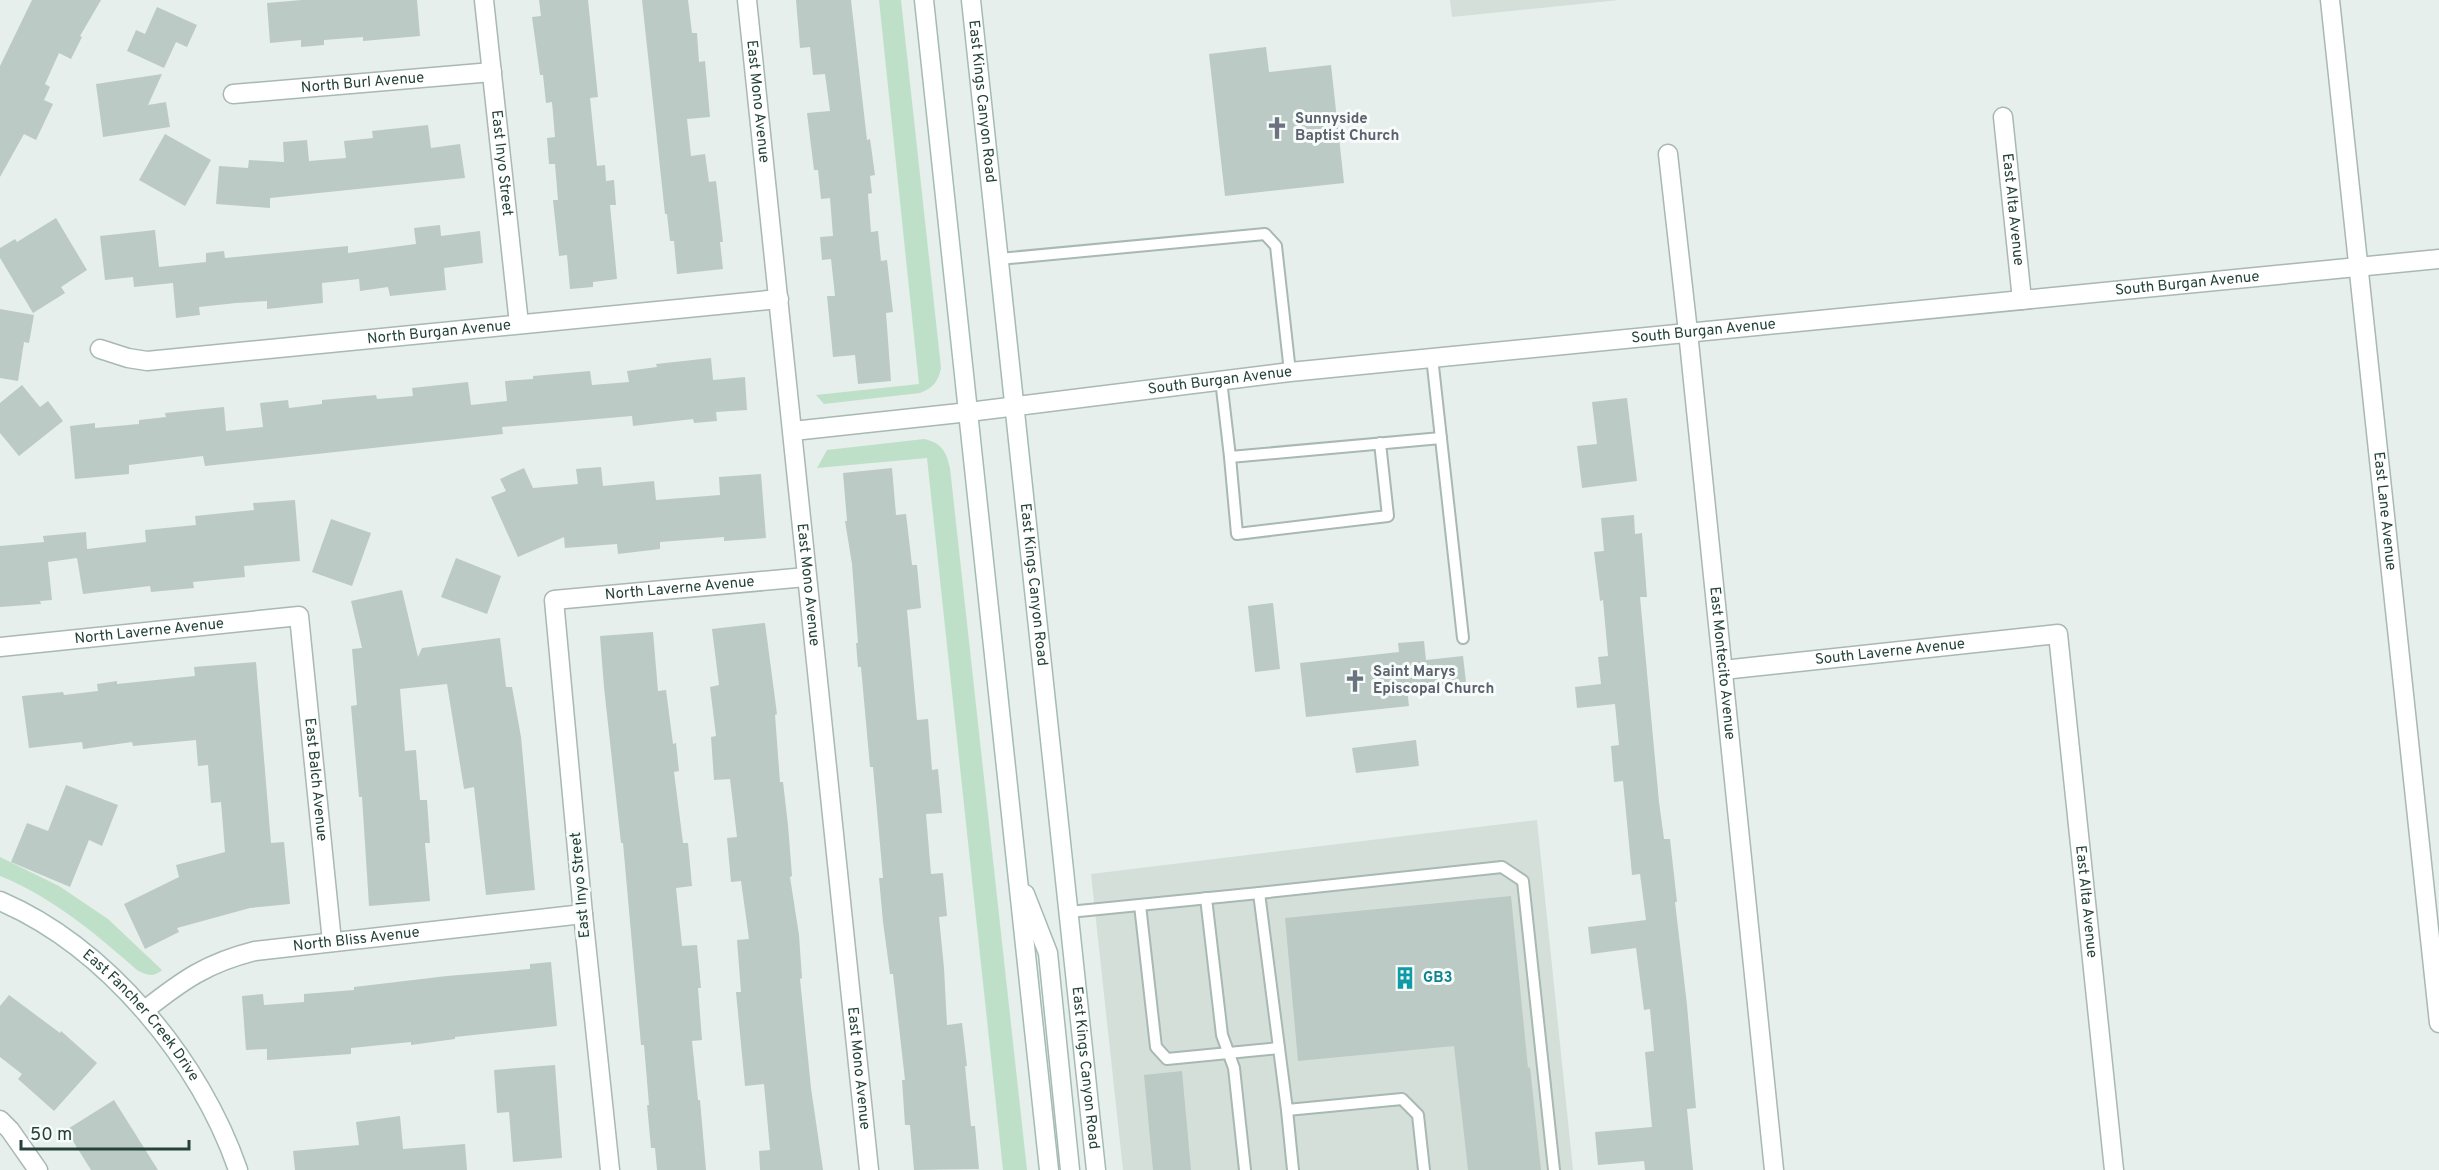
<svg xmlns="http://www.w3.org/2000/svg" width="2439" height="1170" font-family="Overpass,sans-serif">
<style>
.built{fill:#d4dfda}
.green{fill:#bfe0c8}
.building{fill:#bbcac4}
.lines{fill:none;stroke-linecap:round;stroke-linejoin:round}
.lane-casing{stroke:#a8b8b2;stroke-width:14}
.street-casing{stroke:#a8b8b2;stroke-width:21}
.secondary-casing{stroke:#a4bbb3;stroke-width:21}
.lane{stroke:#fff;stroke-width:10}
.street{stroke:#fff;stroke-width:18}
.secondary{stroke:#fff;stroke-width:18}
.labels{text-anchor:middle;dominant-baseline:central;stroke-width:6;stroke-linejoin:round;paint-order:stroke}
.street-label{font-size:15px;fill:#24423a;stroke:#f7fbf9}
.worship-label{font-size:15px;font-weight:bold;fill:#5b616d;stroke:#f7fbf9;text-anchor:start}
.culture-label{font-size:15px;font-weight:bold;fill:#0d838f;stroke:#f7fbf9;text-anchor:start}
</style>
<rect width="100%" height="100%" fill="#e6efeb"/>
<g class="built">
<polygon points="1450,0 1619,0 1452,17"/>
<polygon points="1537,820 1573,1170 1123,1170 1091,874"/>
</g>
<g class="green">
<path d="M879,0H901L941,368C938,382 933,388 920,393L824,404L816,395L919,384Z"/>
<path d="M924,439C942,443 946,451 950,468L1027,1170H1003L927,458L817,468L827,450Z"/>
<path d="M0,857L59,886L108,919L162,970C153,978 146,975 137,970C95,933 52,897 0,876Z"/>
</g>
<g class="building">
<polygon points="32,0 101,0 80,36 82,37 71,59 59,53 45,84 50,87 44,100 53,104 36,140 24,134 0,177 0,66"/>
<polygon points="302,0 417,0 420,36 363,41 363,37 324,40 324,45 301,47 301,40 270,43 267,3"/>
<polygon points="539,0 588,0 598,97 590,98 597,166 605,165 606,181 614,180 616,205 610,205 617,279 593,282 593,287 570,289 567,255 559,256 553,200 558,200 555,164 549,164 547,138 555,137 552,102 546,103 543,75 540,75 532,17 541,16"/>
<polygon points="642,0 688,0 692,33 697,33 699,62 705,61 710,117 687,119 691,156 705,154 709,182 716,181 723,242 720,242 723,269 677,274 674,241 670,241 667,214 665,214"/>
<polygon points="796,0 851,0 867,140 870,139 875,175 870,176 872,193 868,194 871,232 878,231 881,261 887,260 893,312 886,313 891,381 858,384 855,355 833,357 827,296 835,296 831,259 822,260 820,237 833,236 830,198 821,199 818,170 814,170 807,113 830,111 825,74 813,75 810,47 800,48"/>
<polygon points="157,7 197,25 187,47 176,42 164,68 127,51 136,30 145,34"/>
<polygon points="1266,47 1269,72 1331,65 1344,183 1225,196 1209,54"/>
<polygon points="162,74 148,105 166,102 170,127 103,137 96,84"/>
<polygon points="428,125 431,148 460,144 465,178 270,198 270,208 216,204 219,166 248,168 249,160 284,162 283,142 307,140 309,161 346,158 344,141 373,138 372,131"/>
<polygon points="165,134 211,160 185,206 139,180"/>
<polygon points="56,218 87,270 61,287 65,293 33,313 0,258 0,248 15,239 17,242"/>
<polygon points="440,225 441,236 480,231 483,263 444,268 446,290 390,296 388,287 360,291 359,279 322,283 323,303 267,309 267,301 236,303 199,307 200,315 176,318 173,283 134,287 133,277 105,280 100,236 155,230 159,267 206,262 206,253 224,251 225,258 348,246 348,253 416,244 414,228"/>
<polygon points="0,309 34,315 29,343 24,342 18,381 0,378"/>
<polygon points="711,358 713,380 745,377 747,410 716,412 717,421 694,423 693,419 633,426 632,416 550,423 502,427 503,434 205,466 203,456 129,465 129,474 75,479 70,426 95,423 95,428 139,424 139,420 166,417 165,413 224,407 226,431 263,427 260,403 288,400 289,408 322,404 322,400 376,395 377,399 413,396 412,388 468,382 471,405 507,401 505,381 533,379 533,376 590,371 592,385 629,382 627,371 657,367 656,364"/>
<polygon points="22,385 40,407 48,401 63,421 19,456 0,433 0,403"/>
<polygon points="1627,398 1637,481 1582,488 1577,446 1597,444 1592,402"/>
<polygon points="601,467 603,486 654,481 656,500 720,495 719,477 761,474 766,538 724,541 724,537 660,542 660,549 618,554 617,544 565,548 564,537 518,557 491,497 506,491 500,479 524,468 533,488 578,484 576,469"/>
<polygon points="892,468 896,515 906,514 912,565 917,565 921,608 907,610 917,720 928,719 932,770 938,769 942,813 926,814 931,874 943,873 947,916 939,917 944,968 947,1025 962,1023 967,1066 965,1066 971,1126 975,1126 979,1169 914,1170 910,1125 905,1125 902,1080 905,1080 893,974 890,974 883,922 879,878 883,878 873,767 870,767 861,667 858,667 856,643 858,643 852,564 845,521 847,521 843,473"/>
<polygon points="295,500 300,561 244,566 245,577 193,582 194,588 151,592 150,586 83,594 77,558 48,562 52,600 40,601 41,604 0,607 0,546 44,542 43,536 86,532 87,549 146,542 145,530 196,525 195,516 254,510 253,503"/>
<polygon points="1634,515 1635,534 1642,533 1647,597 1640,597 1659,802 1664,839 1670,839 1677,902 1675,902 1687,1005 1696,1108 1687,1109 1693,1170 1645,1170 1644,1161 1598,1165 1595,1132 1652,1127 1645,1052 1654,1051 1650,1009 1644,1010 1636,948 1591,954 1588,927 1646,920 1640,874 1632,875 1623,781 1614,782 1611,746 1619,745 1615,704 1577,708 1575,687 1601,684 1598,657 1608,656 1603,600 1600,601 1594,552 1604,551 1601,518"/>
<polygon points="331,519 371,533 352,586 312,572"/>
<polygon points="456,558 501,576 487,614 441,597"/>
<polygon points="402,590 418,657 422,648 500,638 506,687 512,687 521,737 535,890 486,895 474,787 464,789 447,684 400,689 405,751 416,750 420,800 427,800 430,843 425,843 430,901 369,906 362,797 359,797 351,706 357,705 352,649 362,648 351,601"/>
<polygon points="1273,603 1280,669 1255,672 1248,606"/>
<polygon points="765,623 777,714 775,715 780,782 783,782 788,825 792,876 790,877 799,935 802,978 800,979 811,1088 823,1170 760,1170 759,1151 770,1150 764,1084 745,1086 736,992 741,992 737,940 749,939 741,881 731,882 727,838 737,837 730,779 714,780 711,737 716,736 710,687 719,685 712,629"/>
<polygon points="653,632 658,691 666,690 673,744 676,743 679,771 674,772 683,843 688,843 692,886 676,888 682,946 697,945 701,988 698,988 702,1040 692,1041 698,1100 700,1100 706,1170 657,1170 655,1148 651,1148 647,1105 649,1105 644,1045 641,1045 623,843 621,843 604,687 600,636"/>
<polygon points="1424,641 1426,660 1463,656 1466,682 1407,689 1409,706 1306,717 1300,663 1399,652 1398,643"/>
<polygon points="256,662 271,843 284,842 290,904 250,908 177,928 179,932 145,949 124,904 179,877 176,865 225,852 221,802 211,803 208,765 198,766 196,740 133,746 132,742 83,749 82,742 29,748 22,696 63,692 64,695 98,691 97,684 117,681 117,684 195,676 194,667"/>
<polygon points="1416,740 1419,766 1356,773 1352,748"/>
<polygon points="66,785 118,805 102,846 89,840 70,887 11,862 27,823 48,831"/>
<polygon points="1511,896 1528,1068 1530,1067 1541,1170 1468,1170 1454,1046 1298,1061 1285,918"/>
<polygon points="551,962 557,1026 455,1037 455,1039 411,1045 411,1042 351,1048 351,1054 267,1060 267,1049 246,1050 242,996 263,994 264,1005 304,1002 304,994 354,990 354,987 447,976 530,969 530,964"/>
<polygon points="9,995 60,1033 61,1031 97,1063 54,1111 18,1079 22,1074 0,1057 0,1006"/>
<polygon points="555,1065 562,1158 513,1162 509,1112 497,1113 494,1070"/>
<polygon points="1182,1071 1191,1170 1153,1170 1144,1075"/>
<polygon points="114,1100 158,1170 91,1170 66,1130"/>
<polygon points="400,1116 403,1149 465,1144 467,1170 295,1170 293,1151 359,1145 356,1122"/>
</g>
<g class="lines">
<g class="lane-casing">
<g id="lane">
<polyline points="999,259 1265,234 1276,246 1290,372"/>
<polyline points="1432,357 1463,638"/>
<polyline points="1221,380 1230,457"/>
<polyline points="1380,443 1388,516 1237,534 1230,457 1441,438"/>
<polyline points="1259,893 1502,867 1523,881 1554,1170"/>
<polyline points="1206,898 1222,1035 1234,1068 1245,1170"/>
<polyline points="1140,905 1156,1047 1167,1059 1279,1048"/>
<polyline points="1069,912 1259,893 1287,1110 1402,1099 1418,1115 1424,1170"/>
<polyline points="1287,1110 1293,1170"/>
</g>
</g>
<g class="street-casing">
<g id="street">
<path id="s1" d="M484,0L519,324"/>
<path id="s2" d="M747,0L869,1170"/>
<path id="s3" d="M2330,0L2439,1023"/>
<path id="s4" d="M233,94L492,72"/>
<path id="s5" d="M2003,117L2022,300"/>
<path id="s6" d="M1668,154L1688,332L1774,1170"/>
<path id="s7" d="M100,349L128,358L147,361L779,299"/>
<path id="s8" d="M793,431L969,412L1290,372L2439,259"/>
<path id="s9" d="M0,647L299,616L332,942"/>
<path id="s10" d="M1723,670L2058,634L2114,1170"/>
<path id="s11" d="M145,1010C183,980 207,963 255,951L583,914"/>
<polyline points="0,1120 10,1130 38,1170"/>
<path id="s12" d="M610,1170L583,914L554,600L806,577"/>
</g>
</g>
<g class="secondary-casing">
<g id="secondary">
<polyline points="924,0 1049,1170"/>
<path id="s13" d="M971,0L1096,1170"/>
<polyline points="1025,894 1048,953 1070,1170"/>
<path id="s14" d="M0,901C107,947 201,1061 238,1170"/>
</g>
</g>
<use href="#lane" class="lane"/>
<use href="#street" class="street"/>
<use href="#secondary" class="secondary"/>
</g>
<defs>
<g id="church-bare" transform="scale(1.8)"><path d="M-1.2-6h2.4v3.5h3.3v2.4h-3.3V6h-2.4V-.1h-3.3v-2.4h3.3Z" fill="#6b7280" stroke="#f7fbf9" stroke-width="2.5" paint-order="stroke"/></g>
<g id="building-bare" transform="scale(1.8)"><path d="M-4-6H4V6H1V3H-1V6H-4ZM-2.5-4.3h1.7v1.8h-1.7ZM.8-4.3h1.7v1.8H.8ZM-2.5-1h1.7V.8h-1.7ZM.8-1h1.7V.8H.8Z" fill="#0f9aa8" stroke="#f7fbf9" stroke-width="2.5" paint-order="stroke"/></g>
</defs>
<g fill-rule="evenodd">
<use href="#church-bare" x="1277" y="128"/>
<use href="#church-bare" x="1355" y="681"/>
<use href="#building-bare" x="1405" y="978"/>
</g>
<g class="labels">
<g class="street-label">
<text stroke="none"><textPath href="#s4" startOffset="130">North Burl Avenue</textPath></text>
<text stroke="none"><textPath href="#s2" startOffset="102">East Mono Avenue</textPath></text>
<text stroke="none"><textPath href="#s13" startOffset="102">East Kings Canyon Road</textPath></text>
<text stroke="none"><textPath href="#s1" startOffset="164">East Inyo Street</textPath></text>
<text stroke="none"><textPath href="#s5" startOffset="93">East Alta Avenue</textPath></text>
<text stroke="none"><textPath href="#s8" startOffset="1402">South Burgan Avenue</textPath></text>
<text stroke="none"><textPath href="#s8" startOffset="916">South Burgan Avenue</textPath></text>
<text stroke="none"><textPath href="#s7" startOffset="342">North Burgan Avenue</textPath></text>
<text stroke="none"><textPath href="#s8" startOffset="430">South Burgan Avenue</textPath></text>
<text stroke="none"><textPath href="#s3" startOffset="514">East Lane Avenue</textPath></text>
<text stroke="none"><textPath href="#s2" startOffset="588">East Mono Avenue</textPath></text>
<text stroke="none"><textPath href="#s13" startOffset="588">East Kings Canyon Road</textPath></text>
<text stroke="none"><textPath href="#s12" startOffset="699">North Laverne Avenue</textPath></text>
<text stroke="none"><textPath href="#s9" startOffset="150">North Laverne Avenue</textPath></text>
<text stroke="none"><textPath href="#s10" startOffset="168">South Laverne Avenue</textPath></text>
<text stroke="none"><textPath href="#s6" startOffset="512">East Montecito Avenue</textPath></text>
<text stroke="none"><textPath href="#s9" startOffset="465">East Balch Avenue</textPath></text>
<text transform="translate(581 885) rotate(-95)">East Inyo Street</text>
<text stroke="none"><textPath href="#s10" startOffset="606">East Alta Avenue</textPath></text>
<text stroke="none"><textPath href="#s11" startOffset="228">North Bliss Avenue</textPath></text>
<text stroke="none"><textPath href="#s14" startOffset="184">East Fancher Creek Drive</textPath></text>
<text stroke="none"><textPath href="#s2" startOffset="1074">East Mono Avenue</textPath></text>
<text stroke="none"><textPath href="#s13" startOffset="1074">East Kings Canyon Road</textPath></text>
</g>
<g class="worship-label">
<text x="1295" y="119">Sunnyside<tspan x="1295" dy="17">Baptist Church</tspan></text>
<text x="1373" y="672">Saint Marys<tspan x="1373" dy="17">Episcopal Church</tspan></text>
</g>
<g class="culture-label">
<text x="1423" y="978">GB3</text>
</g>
</g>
<path d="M21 1140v9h168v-9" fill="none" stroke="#24423a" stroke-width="3"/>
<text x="30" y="1140" font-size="18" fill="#24423a" stroke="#f7fbf9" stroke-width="4.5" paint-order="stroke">50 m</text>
</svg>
